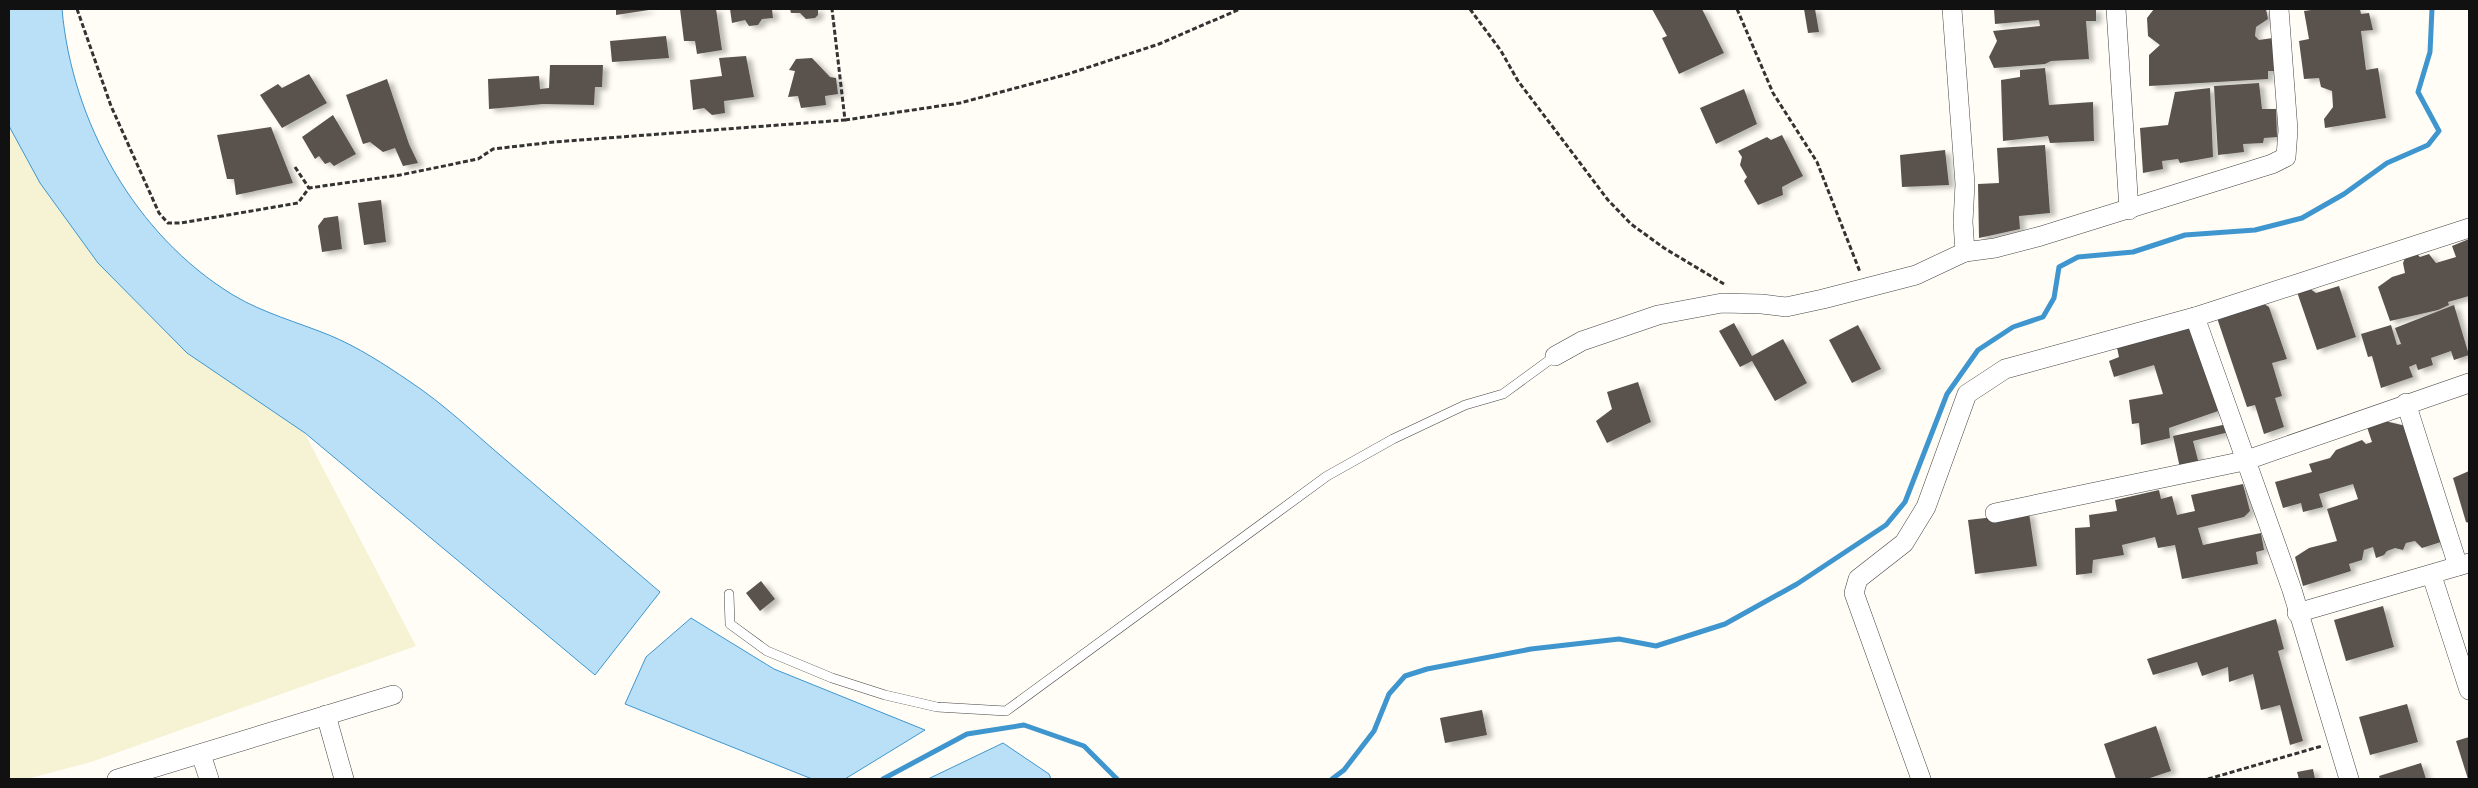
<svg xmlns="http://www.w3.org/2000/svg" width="2478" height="788" font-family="Literata,serif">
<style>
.farmland{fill:#f6f3d4}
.water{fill:#b9e0f7;stroke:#3f96cf}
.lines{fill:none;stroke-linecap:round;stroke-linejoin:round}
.stream{stroke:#3f96cf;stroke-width:5}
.building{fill:#5a524d;filter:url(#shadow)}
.lane-casing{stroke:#444;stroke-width:10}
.street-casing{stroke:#444;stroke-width:20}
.path{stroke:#333;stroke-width:3;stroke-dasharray:5 2.5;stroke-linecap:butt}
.lane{stroke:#fff;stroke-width:9}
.street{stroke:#fff;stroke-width:19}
</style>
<defs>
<filter id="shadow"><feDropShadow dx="5.5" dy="3" stdDeviation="2.5" flood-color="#0004"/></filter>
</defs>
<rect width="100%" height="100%" fill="#fffdf5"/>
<polygon class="farmland" points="9,126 40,183 98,263 187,353 304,432 416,646 91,762 27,779 9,779"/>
<g class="water">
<path d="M9,9H62C72,122 135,235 233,295C263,313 297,322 329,335C358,347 384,364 409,381C444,404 475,434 507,461C558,505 609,548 660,592L595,675L305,433L187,353L98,263L40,183L9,126Z"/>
<polygon points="691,618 774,669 925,730 845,779 812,779 625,704 646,657"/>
<polygon points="1003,743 1049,774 1051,779 928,779"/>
</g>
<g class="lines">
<g class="stream">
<polyline points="883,779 967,734 1024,725 1084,746 1117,779"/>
<polyline points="1332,779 1344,770 1374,731 1389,694 1405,676 1427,669 1531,649 1619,639 1656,646 1725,624 1797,584 1886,525 1905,502 1947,394 1978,350 2013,327 2043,317 2054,298 2059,267 2078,257 2133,252 2185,235 2255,230 2302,218 2344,194 2387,163 2428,145 2439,131 2418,92 2430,52 2432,9"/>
</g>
</g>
<g class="building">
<polygon points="616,9 649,9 649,10 616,15"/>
<polygon points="680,9 716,9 722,50 697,54 695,41 684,41"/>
<polygon points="730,9 772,9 773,18 762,19 758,25 749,26 745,20 732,23"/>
<polygon points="790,9 818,9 818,15 815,18 806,19 800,13 791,13"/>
<polygon points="1652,9 1702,9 1724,53 1679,74 1662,38 1667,36"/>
<polygon points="1804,9 1815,9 1819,32 1808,33"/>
<polygon points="1994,9 2096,9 2096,21 2086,21 2089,59 2051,61 2045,64 1994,68 1989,57 1997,41 1993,31 2040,26 2039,20 1995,24"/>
<polygon points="2154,9 2266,9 2268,19 2256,27 2255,36 2259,40 2273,38 2277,71 2268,71 2268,79 2149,86 2149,55 2160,45 2148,36 2147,18"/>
<polygon points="2318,9 2360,9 2361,14 2369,13 2373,30 2361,31 2366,70 2378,68 2386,118 2325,128 2324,119 2333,107 2332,91 2321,87 2319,78 2304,79 2299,41 2309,39 2304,11"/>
<polygon points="666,36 669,58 612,62 610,41"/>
<polygon points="746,56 754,97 724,101 725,113 712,115 704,108 693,110 690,80 722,76 719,58"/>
<polygon points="812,58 830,77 836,78 838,94 825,96 826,105 801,108 798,96 788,97 795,71 789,70 796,59"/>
<polygon points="550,65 603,65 602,87 595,87 594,105 543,104 489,109 488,79 539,76 540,89 549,88"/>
<polygon points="2045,68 2049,105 2093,102 2094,141 2050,143 2048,136 2003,141 2001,80 2020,77 2020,70"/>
<polygon points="309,74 327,103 282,128 260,95 278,84 282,88"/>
<polygon points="387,79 409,144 418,163 403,166 395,148 383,152 370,142 363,144 346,95"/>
<polygon points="2259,83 2262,109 2276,109 2277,137 2264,138 2263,143 2243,144 2244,152 2218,155 2214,86"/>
<polygon points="2210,88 2213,157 2180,163 2178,159 2162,161 2163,169 2143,173 2140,128 2168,125 2175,92"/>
<polygon points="1744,89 1757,124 1716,144 1700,108"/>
<polygon points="333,115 356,154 334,166 330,162 325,164 319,156 315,159 302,137"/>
<polygon points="271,127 293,183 236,195 234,179 227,179 217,135"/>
<polygon points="1782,135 1803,176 1782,187 1783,195 1758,205 1744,181 1747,177 1740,165 1742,157 1738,151 1767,137 1771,140"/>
<polygon points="2045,145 2050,213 2019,216 2020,229 1979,238 1978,184 1999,183 1997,148"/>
<polygon points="1945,150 1949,185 1902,187 1900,155"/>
<polygon points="381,200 386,242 364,245 358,203"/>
<polygon points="338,216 342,249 322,252 318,226 324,218"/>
<polygon points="2469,239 2469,296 2448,302 2449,305 2438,310 2390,321 2378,287 2392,277 2405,273 2403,263 2405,258 2417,254 2420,257 2429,254 2436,263 2456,257 2452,246"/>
<polygon points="2306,286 2316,293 2339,286 2356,337 2317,350 2296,289"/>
<polygon points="2254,298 2269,307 2287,359 2272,363 2282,396 2275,398 2284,427 2264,434 2255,405 2247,407 2215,312"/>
<polygon points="2454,305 2469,355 2454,360 2451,351 2431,358 2433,365 2418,370 2416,364 2409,367 2413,377 2381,388 2372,356 2368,357 2361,334 2391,325 2397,345 2401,344 2395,328"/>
<polygon points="2192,318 2224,409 2169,428 2170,438 2141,445 2139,423 2132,424 2129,400 2163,394 2154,365 2114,377 2109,361 2119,357 2116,343"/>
<polygon points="1734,323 1752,356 1783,339 1807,383 1775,401 1752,361 1740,367 1719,331"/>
<polygon points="1858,325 1881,369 1852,383 1829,340"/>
<polygon points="1638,382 1651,422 1607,443 1596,421 1612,409 1607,392"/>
<polygon points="2385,421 2406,426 2441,542 2422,548 2415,541 2406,543 2403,550 2395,548 2387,551 2384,555 2376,558 2373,547 2364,550 2362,560 2349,564 2351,571 2303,586 2295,557 2309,548 2337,541 2327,509 2358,499 2353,484 2319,494 2323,507 2303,512 2301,503 2283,508 2275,482 2312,472 2309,464 2330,458 2336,450 2362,440 2366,444 2372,442 2367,427"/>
<polygon points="2227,424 2229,432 2193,441 2199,464 2180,468 2173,436"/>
<polygon points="2469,471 2469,523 2466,522 2453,478"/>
<polygon points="2243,484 2250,511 2244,517 2198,528 2203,545 2261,533 2264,550 2256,552 2258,564 2182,579 2175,545 2158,548 2155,537 2122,545 2124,555 2093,560 2092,573 2076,575 2075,528 2090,527 2089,515 2117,511 2115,500 2159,490 2161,499 2172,496 2177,515 2195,511 2191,495"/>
<polygon points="2029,513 2037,566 1975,574 1968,520"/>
<polygon points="761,581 775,599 760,611 746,593"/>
<polygon points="2383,606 2394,647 2346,661 2334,620"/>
<polygon points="2276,619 2284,649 2278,651 2303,741 2290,745 2280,705 2261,710 2253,674 2229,682 2228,667 2202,676 2197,662 2153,675 2147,659"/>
<polygon points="2407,704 2418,742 2370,755 2359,717"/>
<polygon points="1482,710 1487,735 1445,743 1440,718"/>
<polygon points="2156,726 2171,771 2147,779 2116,779 2104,744"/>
<polygon points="2469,737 2469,779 2468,779 2456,741"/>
<polygon points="2421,763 2426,779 2380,779 2379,776"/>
<polygon points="2313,769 2315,779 2299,779 2297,772"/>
</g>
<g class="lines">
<g class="lane-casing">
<polyline id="lane" points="729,594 730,624 767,651 832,678 885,695 937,707 1006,711 1327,476 1393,439 1465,405 1503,394 1555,356"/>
</g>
<g class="street-casing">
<g id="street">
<polyline points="1952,9 1965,184 1963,222 1965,252 1995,248 2041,236 2272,164 2286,157 2288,130 2279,9"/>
<polyline points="2116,9 2129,210"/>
<polyline points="2195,317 2292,590 2349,779"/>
<polyline points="1555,356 1582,341 1658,315 1722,303 1762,304 1786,307 1823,299 1916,275 1965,252"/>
<polyline points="2406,403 2458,566"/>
<polyline points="1995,513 2244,461 2469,383"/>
<polyline points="2432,576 2469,690"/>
<polyline points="2297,613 2469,563"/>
<polyline points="326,715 344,779"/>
<polyline points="201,754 209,779"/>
<polyline points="117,779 393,695"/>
<polyline points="1921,779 1854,593 1858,579 1904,543 1926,507 1967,394 2005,369 2195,317 2469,228"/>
</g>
</g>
<g class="path">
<polyline points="77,9 111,106 159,213 168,223 181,223 298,203 309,188 400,175 478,159 493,149 554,142 845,120 832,9"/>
<polyline points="1470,9 1501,51 1518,81 1608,200 1631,224 1664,248 1724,284"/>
<polyline points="1737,9 1773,93 1817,162 1860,272"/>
<polyline points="845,120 960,103 1068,74 1159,44 1240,9"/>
<polyline points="295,167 309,188"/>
<polyline points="2208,779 2322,746"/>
</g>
<use href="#lane" class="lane"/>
<use href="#street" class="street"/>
</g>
<rect width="2478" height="788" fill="none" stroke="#111111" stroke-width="20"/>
</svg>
